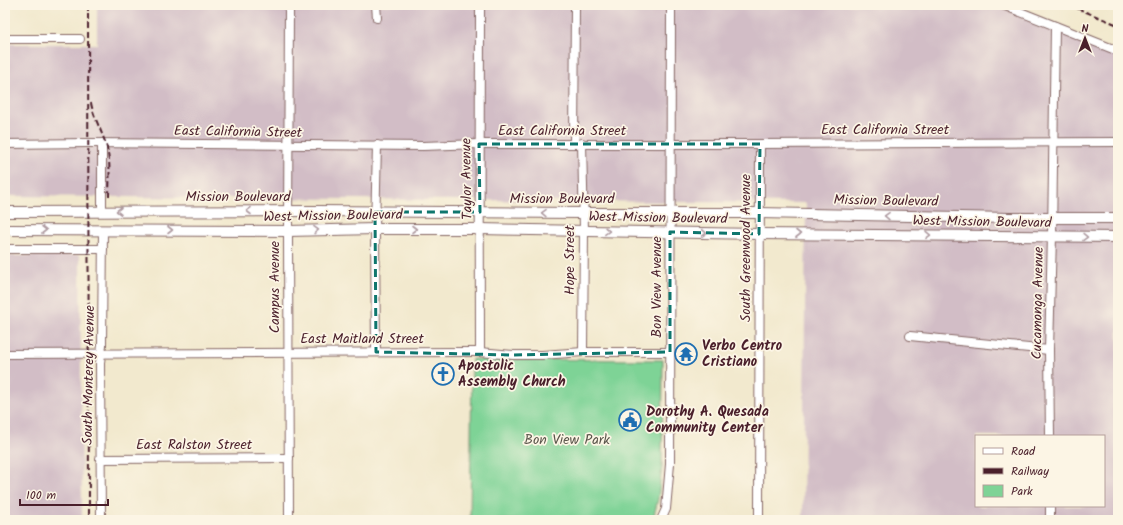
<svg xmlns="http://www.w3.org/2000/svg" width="1123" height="525" font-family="Kalam,sans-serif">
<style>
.industrial{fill:#d2bdc6;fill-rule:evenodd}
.green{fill:#7ed396;stroke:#647960}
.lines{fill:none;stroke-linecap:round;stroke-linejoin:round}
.minor-casing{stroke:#856664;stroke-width:10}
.major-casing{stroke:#856664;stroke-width:12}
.minor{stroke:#fff;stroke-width:8}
.major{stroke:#fff;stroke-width:10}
.rail{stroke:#4a1f2b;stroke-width:2;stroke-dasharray:6 3;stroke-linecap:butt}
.oneway{stroke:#ae9aa0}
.marked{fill:none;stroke:#0f766e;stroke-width:3;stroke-dasharray:8 5;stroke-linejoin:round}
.labels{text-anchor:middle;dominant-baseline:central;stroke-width:3.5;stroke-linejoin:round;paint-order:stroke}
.street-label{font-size:14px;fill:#4a1f2b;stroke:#fcf5e5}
.poi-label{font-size:14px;font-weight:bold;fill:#4a1f2b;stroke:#fcf5e5;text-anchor:start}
.park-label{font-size:14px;fill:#5a554b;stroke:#fcf5e5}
</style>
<rect width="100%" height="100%" fill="#fcf5e5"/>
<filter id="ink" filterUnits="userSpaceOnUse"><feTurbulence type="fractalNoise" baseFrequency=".025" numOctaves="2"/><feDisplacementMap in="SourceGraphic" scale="8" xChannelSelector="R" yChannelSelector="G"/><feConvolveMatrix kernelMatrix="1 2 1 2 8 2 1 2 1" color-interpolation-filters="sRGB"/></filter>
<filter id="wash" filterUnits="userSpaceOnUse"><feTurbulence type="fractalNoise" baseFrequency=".012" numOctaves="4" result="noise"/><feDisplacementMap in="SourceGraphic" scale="16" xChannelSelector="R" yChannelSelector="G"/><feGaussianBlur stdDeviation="0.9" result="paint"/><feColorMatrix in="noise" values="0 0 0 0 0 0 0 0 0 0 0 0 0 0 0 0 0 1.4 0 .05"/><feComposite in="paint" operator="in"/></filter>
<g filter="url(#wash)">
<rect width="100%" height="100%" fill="#f2e9ce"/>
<g class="industrial">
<path d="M97,5H996L1118,53V520H803L806,203L5,196V44H97ZM976,436H1104V506H976Z"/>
<polygon points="80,255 82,520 5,520 5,256"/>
</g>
<polygon class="green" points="472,359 663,360 662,467 658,499 653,520 470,520"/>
</g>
<g filter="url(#ink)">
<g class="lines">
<g class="minor-casing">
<g id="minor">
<polyline points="289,5 288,231 289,520"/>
<polyline points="376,5 377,18"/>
<polyline points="1003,5 1118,51"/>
<polyline points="5,39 80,39"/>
<polyline points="102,143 102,211"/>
<polyline points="574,143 575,5"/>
<polyline points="582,143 584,230 583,352"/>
<polyline points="5,144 88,143 423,146 479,144 760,144 1118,142"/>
<polyline points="5,249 103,249"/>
<polyline points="910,336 1049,350"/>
<polyline points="376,352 375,229 377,145"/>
<path d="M480,352C480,236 479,121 480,5"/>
<polyline points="5,354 462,352 480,352 513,355 542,355 583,352 670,352"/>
<polyline points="1050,436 1049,350 1052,236 1055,26"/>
<polyline points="100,459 289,458"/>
<polyline points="1050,506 1050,520"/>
<polyline points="101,520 100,363 102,345 103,230"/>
<polyline points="661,520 666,509 670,464 671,5"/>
<polyline points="759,520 760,144"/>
</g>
</g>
<g class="major-casing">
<g id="major">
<polyline points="5,212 317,211 583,213 759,213 1010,218 1118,218"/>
<polyline points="5,230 288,231 375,229 480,229 759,234 1118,237"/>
</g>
</g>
<use href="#minor" class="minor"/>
<use href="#major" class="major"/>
<g class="rail">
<polyline points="88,5 89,520"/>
<polyline points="1069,5 1118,25"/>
<path d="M91,103C94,119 103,133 107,148C111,164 109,182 109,198"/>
</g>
</g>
<defs><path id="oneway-chevron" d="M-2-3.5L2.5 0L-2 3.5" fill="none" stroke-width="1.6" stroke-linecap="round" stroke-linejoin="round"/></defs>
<g class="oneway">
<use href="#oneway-chevron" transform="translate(119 211) rotate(-180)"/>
<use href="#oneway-chevron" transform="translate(249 211) rotate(-180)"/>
<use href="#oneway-chevron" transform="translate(544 213) rotate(-179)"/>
<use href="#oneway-chevron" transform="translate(887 216) rotate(-179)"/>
<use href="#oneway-chevron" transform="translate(414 229)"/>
<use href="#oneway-chevron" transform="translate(44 230)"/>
<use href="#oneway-chevron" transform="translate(170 230)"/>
<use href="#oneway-chevron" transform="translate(316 230) rotate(-1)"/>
<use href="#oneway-chevron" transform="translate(607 231) rotate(2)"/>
<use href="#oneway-chevron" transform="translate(704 233) rotate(1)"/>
<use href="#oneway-chevron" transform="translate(798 234)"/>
<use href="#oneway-chevron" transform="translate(928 235) rotate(1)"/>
<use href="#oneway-chevron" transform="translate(1085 237) rotate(1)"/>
</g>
</g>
<path class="marked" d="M479,144H760L759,234L670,232V352L513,355L376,352L375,212H480Z"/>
<defs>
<g id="temple-ring" transform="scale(1.15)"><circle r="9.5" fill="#fcf5e5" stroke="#1f6fb2" stroke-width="1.5"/><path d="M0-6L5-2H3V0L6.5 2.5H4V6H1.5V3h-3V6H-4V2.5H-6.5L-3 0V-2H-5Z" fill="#1f6fb2"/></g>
<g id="church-ring" transform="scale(1.15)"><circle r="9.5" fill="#fcf5e5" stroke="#1f6fb2" stroke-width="1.5"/><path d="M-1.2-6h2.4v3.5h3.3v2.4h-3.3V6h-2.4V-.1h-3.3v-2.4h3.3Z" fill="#1f6fb2"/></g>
<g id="civic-ring" transform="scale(1.15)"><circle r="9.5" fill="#fcf5e5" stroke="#1f6fb2" stroke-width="1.5"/><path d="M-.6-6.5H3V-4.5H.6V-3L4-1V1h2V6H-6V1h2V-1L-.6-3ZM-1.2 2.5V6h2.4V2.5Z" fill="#1f6fb2"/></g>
</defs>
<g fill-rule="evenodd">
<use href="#temple-ring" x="686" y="354"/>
<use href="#church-ring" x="443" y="374"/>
<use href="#civic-ring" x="630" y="420"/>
</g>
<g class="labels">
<g class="street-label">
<text x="885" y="130">East California Street</text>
<text x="562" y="131">East California Street</text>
<text transform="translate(238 132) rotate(1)">East California Street</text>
<text transform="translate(467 179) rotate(-91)">Taylor Avenue</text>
<text x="238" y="197">Mission Boulevard</text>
<text x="562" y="199">Mission Boulevard</text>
<text transform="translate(886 201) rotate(1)">Mission Boulevard</text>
<text transform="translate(333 216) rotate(-1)">West Mission Boulevard</text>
<text transform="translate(658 218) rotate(1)">West Mission Boulevard</text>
<text transform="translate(982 222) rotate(1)">West Mission Boulevard</text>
<text transform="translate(746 248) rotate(-90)">South Greenwood Avenue</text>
<text transform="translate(570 260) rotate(-90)">Hope Street</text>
<text transform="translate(275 287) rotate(-90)">Campus Avenue</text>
<text transform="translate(657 287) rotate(-90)">Bon View Avenue</text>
<text transform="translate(1038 303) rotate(-89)">Cucamonga Avenue</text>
<text x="362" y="339">East Maitland Street</text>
<text transform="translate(89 375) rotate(-89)">South Monterey Avenue</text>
<text x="194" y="445">East Ralston Street</text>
</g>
<g class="poi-label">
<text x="702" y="346">Verbo Centro<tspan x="702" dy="16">Cristiano</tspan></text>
<text x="458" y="366">Apostolic<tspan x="458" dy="16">Assembly Church</tspan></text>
<text x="646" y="412">Dorothy A. Quesada<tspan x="646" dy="16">Community Center</tspan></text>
</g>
<g class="park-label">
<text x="567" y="440">Bon View Park</text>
</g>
</g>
<rect width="1123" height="525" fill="none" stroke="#fcf5e5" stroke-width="20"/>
<rect x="975" y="435" width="130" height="72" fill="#fcf5e5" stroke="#b59f9b"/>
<rect x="983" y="448" width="20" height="6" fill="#ffffff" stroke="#b59f9b"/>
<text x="1011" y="455" font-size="12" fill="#4a1f2b">Road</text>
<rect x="983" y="468" width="20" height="6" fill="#4a1f2b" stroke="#b59f9b"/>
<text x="1011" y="475" font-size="12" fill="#4a1f2b">Railway</text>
<rect x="983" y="485" width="20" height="12" fill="#7ed396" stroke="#b59f9b"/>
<text x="1011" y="495" font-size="12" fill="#4a1f2b">Park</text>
<g transform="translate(1085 38)" stroke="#fcf5e5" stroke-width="3" paint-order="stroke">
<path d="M0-3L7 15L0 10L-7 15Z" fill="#4a1f2b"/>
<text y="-6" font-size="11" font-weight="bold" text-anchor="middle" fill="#4a1f2b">N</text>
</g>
<path d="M20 499v6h88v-6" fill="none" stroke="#4a1f2b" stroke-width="2"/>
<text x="26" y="499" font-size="12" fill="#4a1f2b" stroke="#fcf5e5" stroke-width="3" paint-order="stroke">100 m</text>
</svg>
